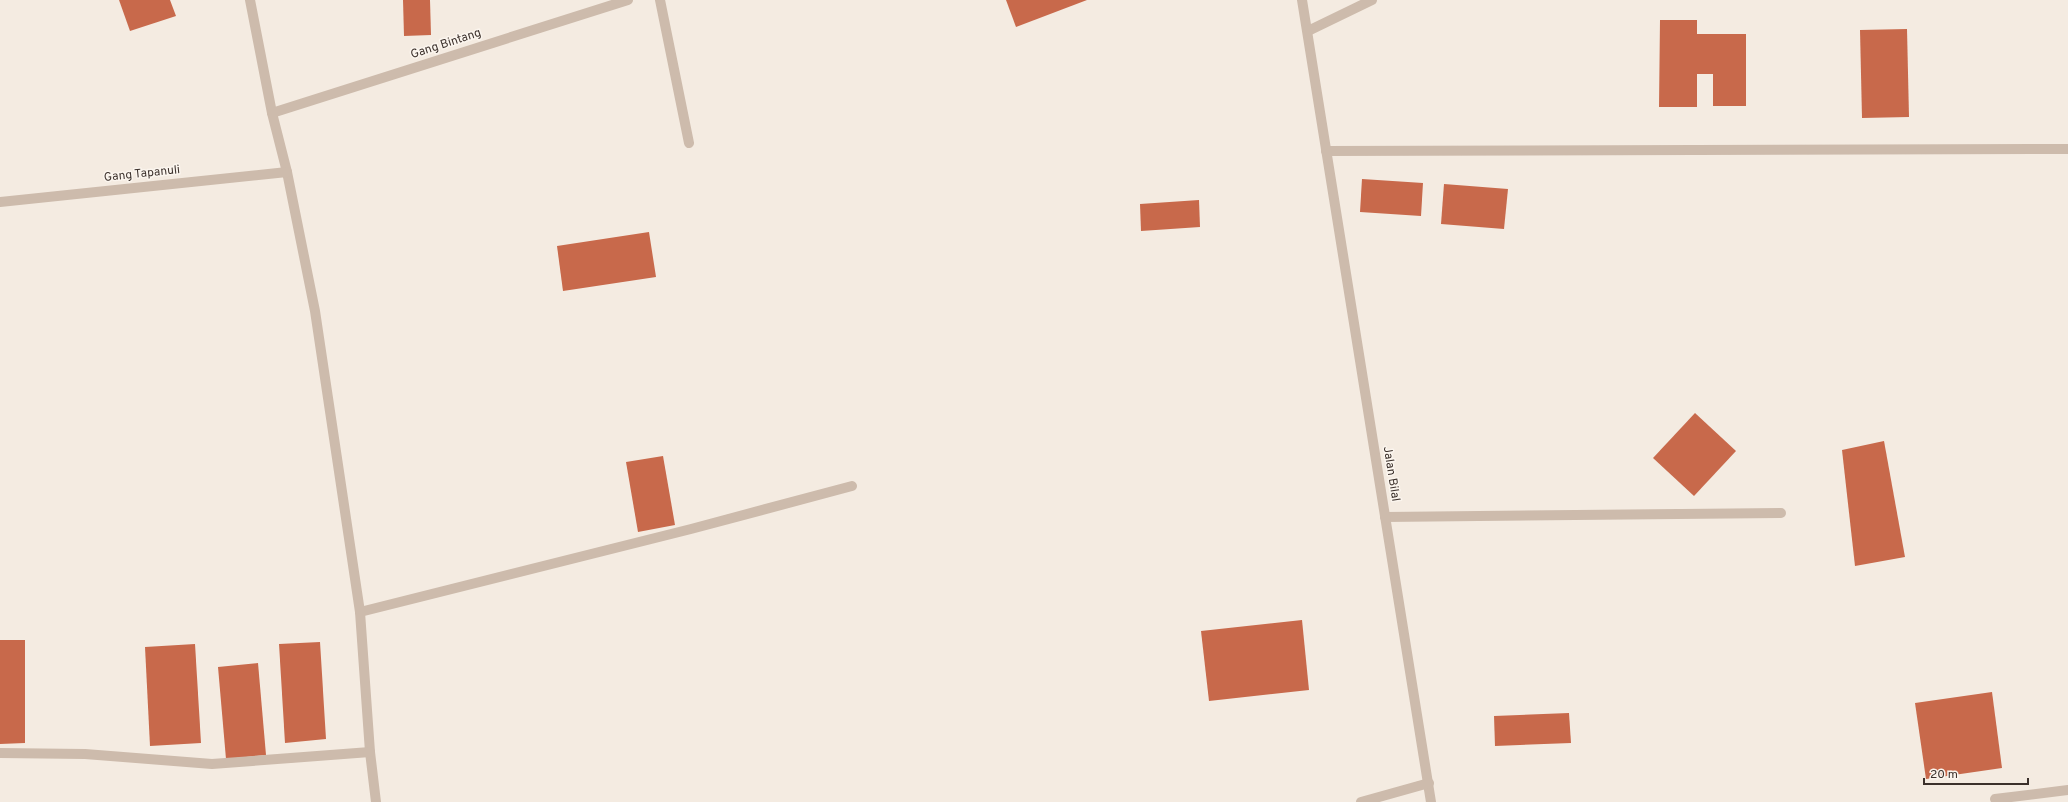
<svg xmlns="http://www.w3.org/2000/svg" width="2068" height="802" font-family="Overpass,sans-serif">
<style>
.building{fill:#c8694b}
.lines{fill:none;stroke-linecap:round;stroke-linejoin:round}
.service{stroke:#cdbbac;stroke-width:10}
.minor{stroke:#cdbbac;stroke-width:10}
.labels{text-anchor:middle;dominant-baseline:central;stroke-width:3;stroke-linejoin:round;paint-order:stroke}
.street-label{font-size:12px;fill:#3b302b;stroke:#fbf5ee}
</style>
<rect width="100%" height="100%" fill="#f4ebe1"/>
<g class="building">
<polygon points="119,0 170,0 176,16 130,31"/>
<polygon points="403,0 430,0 431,35 404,36"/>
<polygon points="1006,0 1087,0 1016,27"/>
<polygon points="1660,20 1697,20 1697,34 1746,34 1746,106 1713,106 1713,74 1697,74 1697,107 1659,107"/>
<polygon points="1907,29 1909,117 1862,118 1860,30"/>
<polygon points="1362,179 1423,183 1421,216 1360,212"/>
<polygon points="1444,184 1508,189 1504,229 1441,224"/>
<polygon points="1199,200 1200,227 1141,231 1140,204"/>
<polygon points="649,232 656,277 563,291 557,246"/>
<polygon points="1695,413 1736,451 1694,496 1653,458"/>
<polygon points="1884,441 1905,557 1855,566 1842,450"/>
<polygon points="663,456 675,525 638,532 626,462"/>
<polygon points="1302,620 1309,690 1209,701 1201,631"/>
<polygon points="0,640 25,640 25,743 0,744"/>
<polygon points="320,642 326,739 285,743 279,644"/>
<polygon points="195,644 201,743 150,746 145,647"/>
<polygon points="258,663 266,755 226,759 218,667"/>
<polygon points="1992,692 2002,768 1926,779 1915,703"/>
<polygon points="1569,713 1571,743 1495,746 1494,716"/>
</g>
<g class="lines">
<g class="service">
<polyline points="660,0 689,143"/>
<polyline points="1326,151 2068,149"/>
<polyline points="1385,517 1781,513"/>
<polyline points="360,612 691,529 852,486"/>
</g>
<g class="minor">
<polyline points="250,0 272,113 287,172 315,311 360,612 370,752 376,802"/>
<polyline points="1302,0 1431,802"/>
<polyline points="1308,31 1372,0"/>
<polyline points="272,113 628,0"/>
<polyline points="0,202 287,172"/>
<polyline points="0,753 85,754 212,764 370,752"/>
<polyline points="1995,799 2068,790"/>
<polyline points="1361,802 1429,783"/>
</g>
</g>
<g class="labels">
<g class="street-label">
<text transform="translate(446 44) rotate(-18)">Gang Bintang</text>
<text transform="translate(142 174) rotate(-6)">Gang Tapanuli</text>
<text transform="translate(1391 474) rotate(81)">Jalan Bilal</text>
</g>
</g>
<path d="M1924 778v6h104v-6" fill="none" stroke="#3b302b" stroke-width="2"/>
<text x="1930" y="778" font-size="12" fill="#3b302b" stroke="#fbf5ee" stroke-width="3" paint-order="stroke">20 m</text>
</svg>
